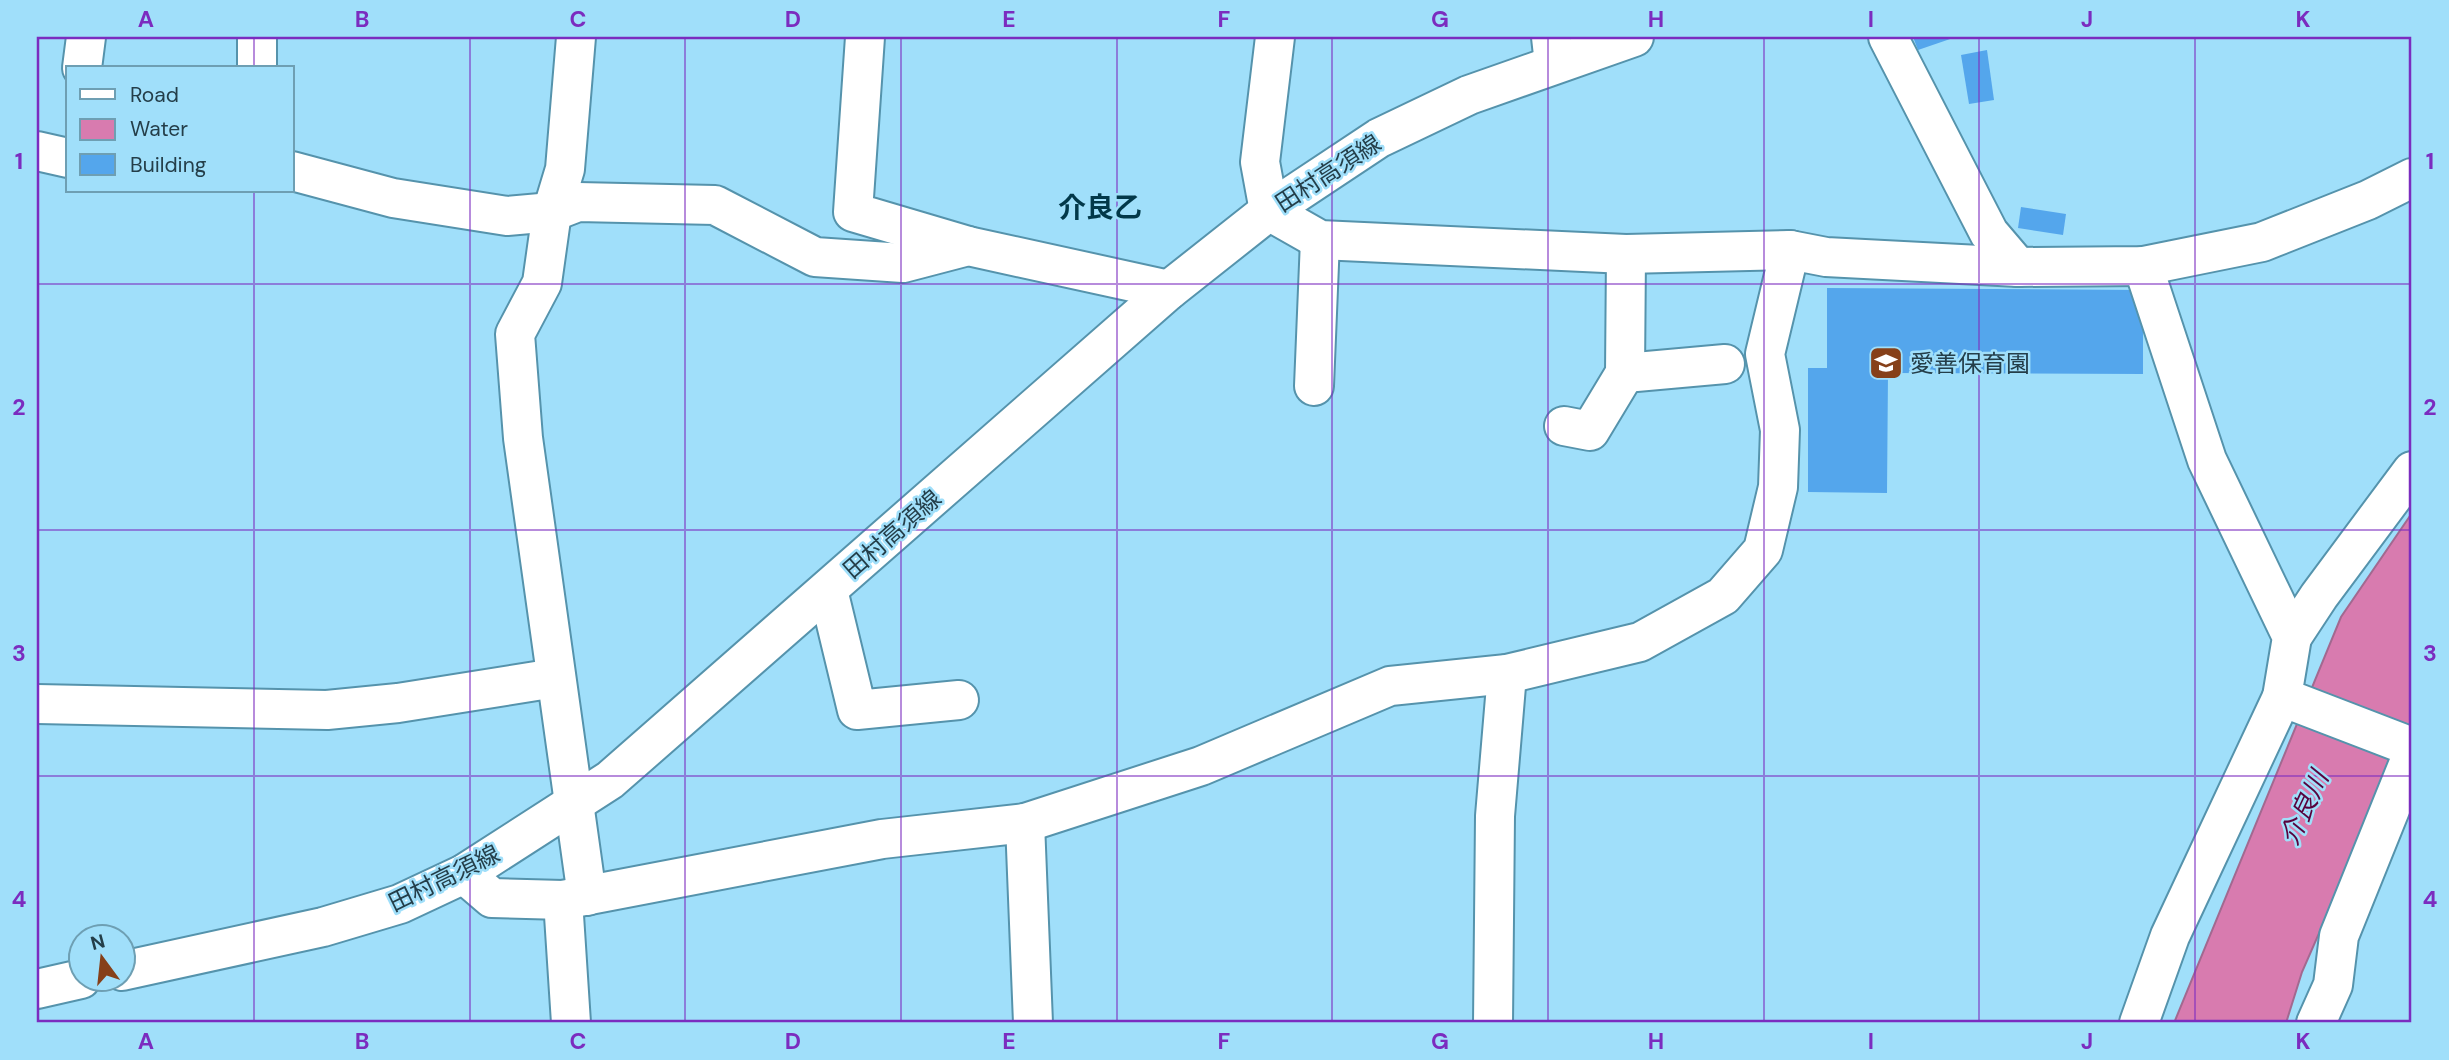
<svg xmlns="http://www.w3.org/2000/svg" width="2449" height="1060" font-family="'DM Sans','Noto Sans JP',sans-serif">
<style>
.water{fill:#d87baf;stroke:#a26990;stroke-width:2}
.building{fill:#54a6ec}
.lines{fill:none;stroke-linecap:round;stroke-linejoin:round}
.minor-casing{stroke:#5593ac;stroke-width:42}
.major-casing{stroke:#5593ac;stroke-width:42}
.minor{stroke:#fff;stroke-width:38}
.major{stroke:#fff;stroke-width:38}
.grid{fill:none;stroke:#7b2cbf;stroke-width:2;stroke-opacity:0.55}
.labels{text-anchor:middle;dominant-baseline:central;stroke-width:5;stroke-linejoin:round;paint-order:stroke}
.street-label{font-size:24px;fill:#243e49;stroke:#a0dffa}
.poi-label{font-size:24px;fill:#243e49;stroke:#a0dffa;text-anchor:start}
.water-label{font-size:26px;font-style:italic;fill:#59023d;stroke:#a0dffa}
.quarter-label{font-size:28px;font-weight:bold;fill:#023849;stroke:#a0dffa}
.neatline{fill:none;stroke:#7b2cbf;stroke-width:2.5}
.grid-label{font-size:23px;text-anchor:middle;font-weight:bold;fill:#7b2cbf}
</style>
<rect width="100%" height="100%" fill="#a0dffa"/>
<polygon class="water" points="2412,513 2412,721 2302,972 2286,1023 2174,1023 2341,617"/>
<g class="building">
<polygon points="1913,37 1956,37 1918,50"/>
<polygon points="1987,50 1994,100 1969,104 1961,55"/>
<polygon points="2021,207 2066,214 2063,235 2018,228"/>
<polygon points="1827,288 2143,290 2143,374 1888,373 1887,493 1808,492 1808,368 1827,368"/>
</g>
<g class="lines">
<g class="minor-casing">
<g id="minor">
<polyline points="257,37 257,68"/>
<polyline points="576,37 565,169 552,212 542,283 515,334 523,438 587,896"/>
<polyline points="865,37 853,212 968,246"/>
<polyline points="1275,37 1260,162 1269,211 1320,240 1626,254 1790,250 1826,257 2018,267 2143,266 2262,242 2368,200 2412,178"/>
<polyline points="1551,37 1554,64"/>
<polyline points="1888,37 1989,233 2018,267"/>
<polyline points="82,68 86,37"/>
<polyline points="37,151 68,158"/>
<polyline points="292,171 393,198 507,216 552,212 578,202 715,205 815,257 903,263 968,246 1169,290"/>
<polyline points="2143,266 2207,460 2292,637 2282,697 2412,747"/>
<polyline points="1625,373 1725,364"/>
<polyline points="1314,386 1320,240"/>
<polyline points="1564,426 1590,431 1625,373 1626,254"/>
<polyline points="828,590 857,710 959,700"/>
<polyline points="2292,637 2319,596 2412,471"/>
<polyline points="37,704 327,710 398,703 555,678"/>
<polyline points="1025,823 1033,1023"/>
<polyline points="464,874 492,898 563,900 882,839 1025,823 1201,766 1390,686 1507,674 1640,642 1723,596 1763,550 1778,487 1780,430 1765,354 1790,250"/>
<polyline points="563,900 571,1023"/>
<polyline points="1493,1023 1495,816 1507,674"/>
<polyline points="2139,1023 2170,936 2282,697"/>
<polyline points="2316,1023 2333,985 2339,936 2412,755"/>
</g>
</g>
<g class="major-casing">
<g id="major">
<polyline points="122,971 323,927 400,904 464,874 610,780 1169,290 1269,211 1379,138 1469,95 1634,37"/>
<polyline points="37,989 81,979"/>
</g>
</g>
<use href="#minor" class="minor"/>
<use href="#major" class="major"/>
</g>
<path class="grid" d="M254,37V68M470,37V1023M685,37V1023M901,37V1023M1117,37V1023M1332,37V1023M1548,37V1023M1764,37V1023M1979,37V1023M2195,37V1023M254,191V1023M37,284H2412M37,530H2412M37,776H2412"/>
<defs>
<g id="school-square" transform="scale(1.75)"><rect x="-9" y="-9" width="18" height="18" rx="4" fill="#864019" stroke="#a0dffa"/><path d="M0-5L7-2L0 1L-7-2ZM-4 1L0 2.5L4 1V4Q0 6-4 4Z" fill="#fff"/></g>
</defs>
<g fill-rule="evenodd">
<use href="#school-square" x="1886" y="363"/>
</g>
<g class="labels">
<g class="street-label">
<text transform="translate(1328 173) rotate(-33)">田村高須線</text>
<text transform="translate(892 534) rotate(-41)">田村高須線</text>
<text transform="translate(444 878) rotate(-26)">田村高須線</text>
</g>
<g class="poi-label">
<text x="1910" y="363">愛善保育園</text>
</g>
<g class="water-label">
<text transform="translate(2304 808) rotate(-65)">介良川</text>
</g>
<g class="quarter-label">
<text x="1100" y="207">介良乙</text>
</g>
</g>
<rect width="2449" height="1060" fill="none" stroke="#a0dffa" stroke-width="77"/>
<rect x="66" y="66" width="228" height="126" fill="#a0dffa" stroke="#6e9fb3" stroke-width="2"/>
<rect x="80" y="89" width="35" height="10" fill="#ffffff" stroke="#6e9fb3" stroke-width="2"/>
<text x="130" y="102" font-size="21" fill="#243e49">Road</text>
<rect x="80" y="119" width="35" height="21" fill="#d87baf" stroke="#6e9fb3" stroke-width="2"/>
<text x="130" y="136" font-size="21" fill="#243e49">Water</text>
<rect x="80" y="154" width="35" height="21" fill="#54a6ec" stroke="#6e9fb3" stroke-width="2"/>
<text x="130" y="172" font-size="21" fill="#243e49">Building</text>
<g transform="translate(102 958) rotate(345)"><circle r="33" fill="#a0dffa" stroke="#6e9fb3" stroke-width="2"/>
<path d="M0-5L12 26L0 18L-12 26Z" fill="#864019"/>
<text y="-10" font-size="19" font-weight="bold" text-anchor="middle" fill="#243e49">N</text>
</g>
<rect x="38" y="38" width="2372" height="983" class="neatline"/>
<g class="grid-label">
<text x="146" y="27">A</text>
<text x="362" y="27">B</text>
<text x="578" y="27">C</text>
<text x="793" y="27">D</text>
<text x="1009" y="27">E</text>
<text x="1224" y="27">F</text>
<text x="1440" y="27">G</text>
<text x="1656" y="27">H</text>
<text x="1871" y="27">I</text>
<text x="2087" y="27">J</text>
<text x="2303" y="27">K</text>
<text x="19" y="169">1</text>
<text x="2430" y="169">1</text>
<text x="19" y="415">2</text>
<text x="2430" y="415">2</text>
<text x="19" y="661">3</text>
<text x="2430" y="661">3</text>
<text x="19" y="907">4</text>
<text x="2430" y="907">4</text>
<text x="146" y="1049">A</text>
<text x="362" y="1049">B</text>
<text x="578" y="1049">C</text>
<text x="793" y="1049">D</text>
<text x="1009" y="1049">E</text>
<text x="1224" y="1049">F</text>
<text x="1440" y="1049">G</text>
<text x="1656" y="1049">H</text>
<text x="1871" y="1049">I</text>
<text x="2087" y="1049">J</text>
<text x="2303" y="1049">K</text>
</g>
</svg>
